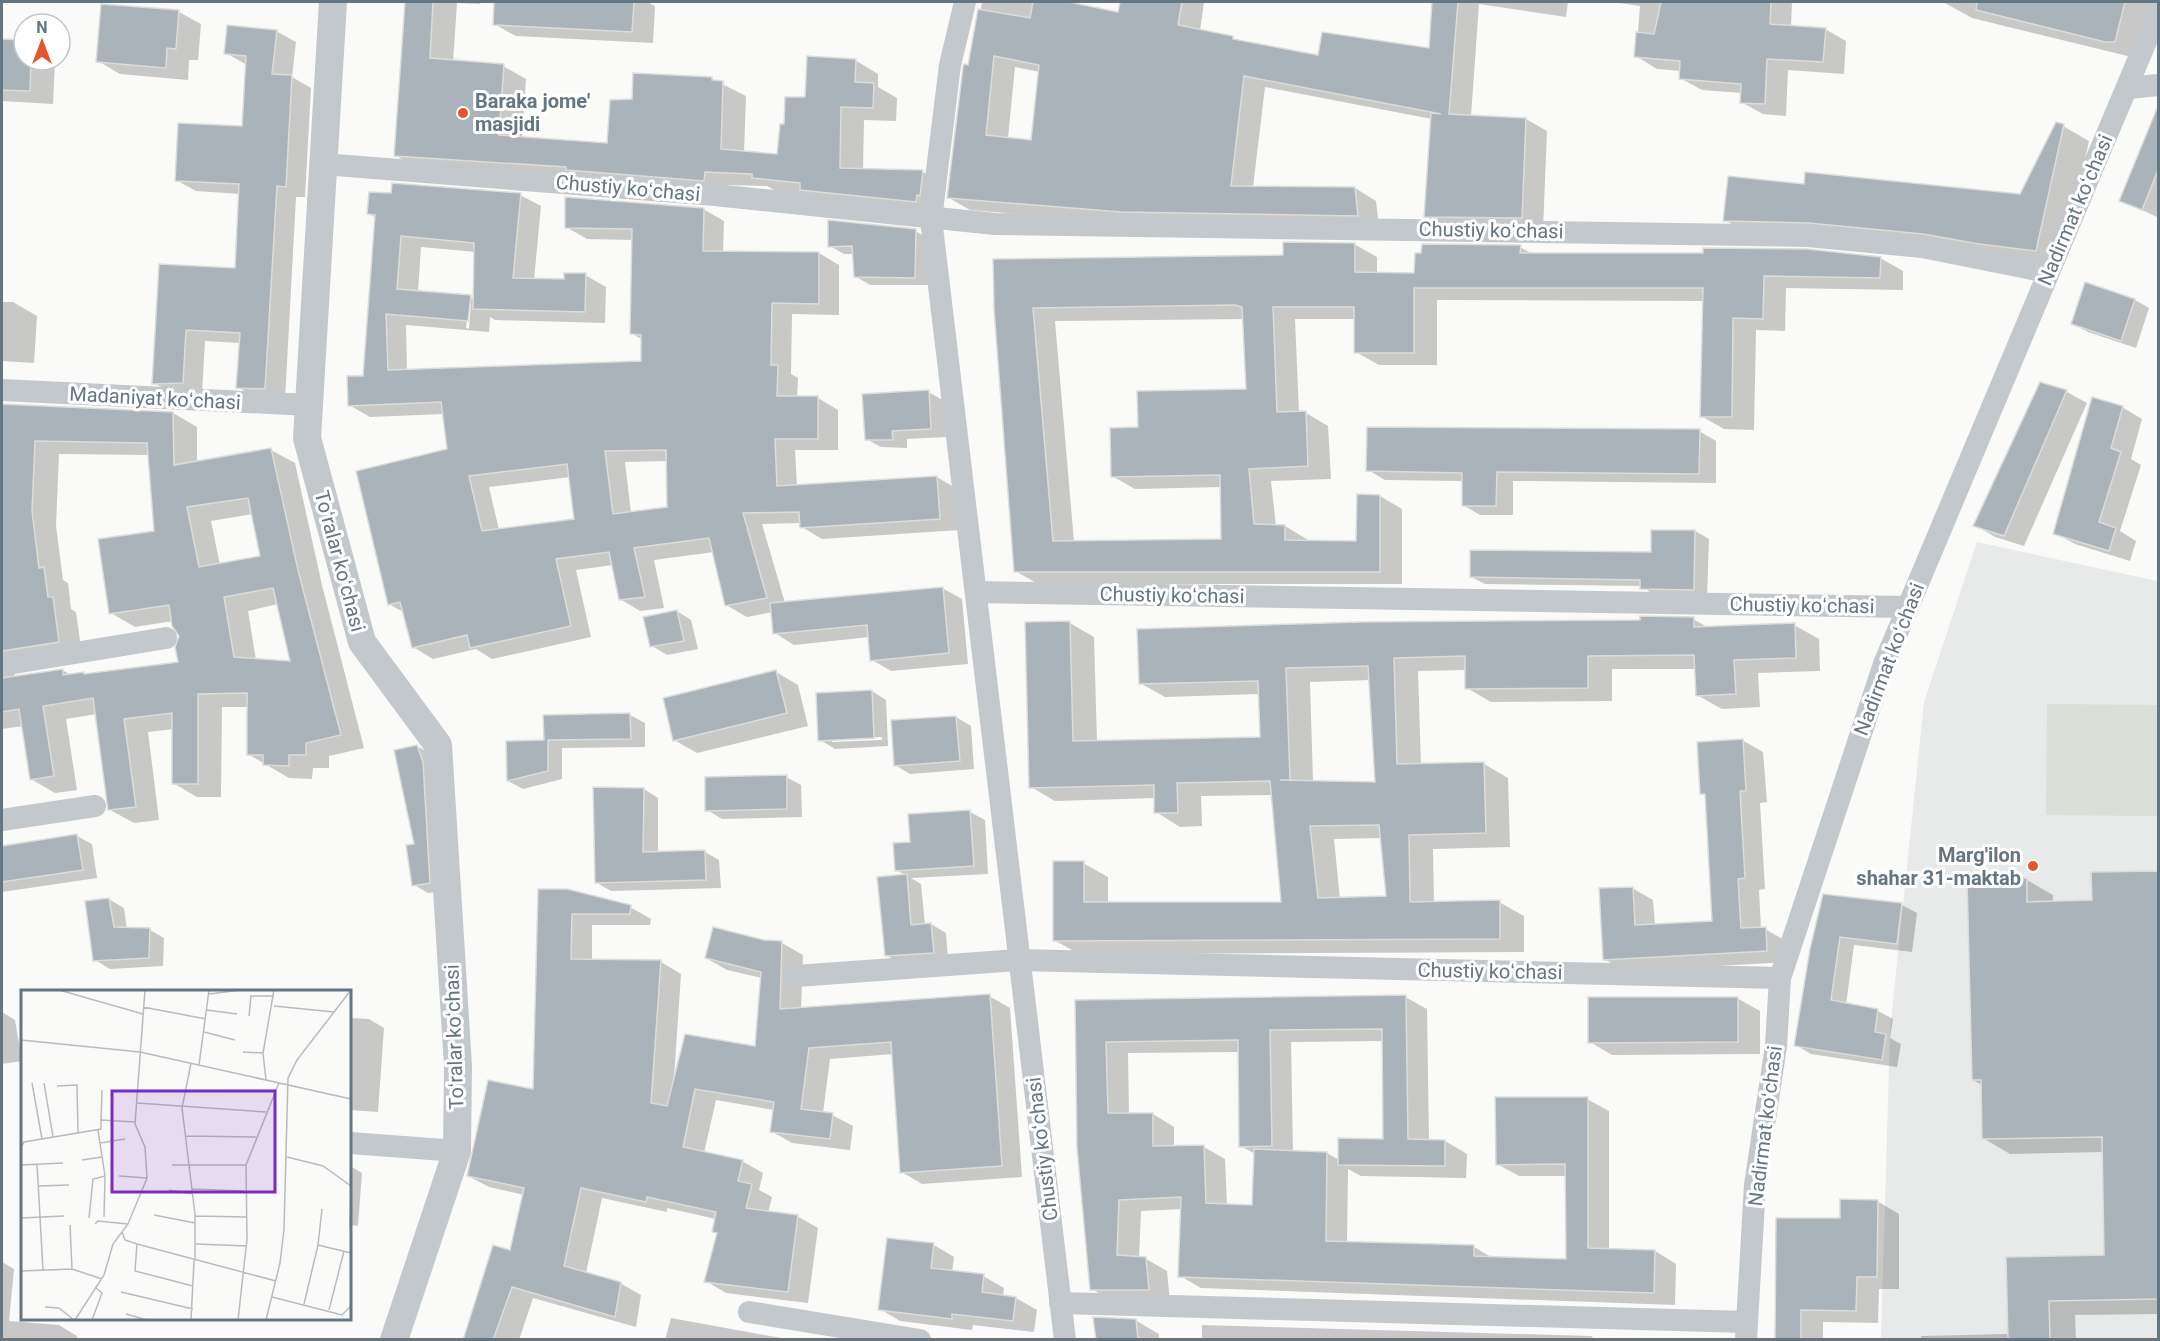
<svg xmlns="http://www.w3.org/2000/svg" width="2160" height="1341" font-family="Roboto,sans-serif">
<style>
.built{fill:#e8e9e9}
.green{fill:#dadfd7}
.shadow{fill:#0003;fill-rule:evenodd}
.building{fill:#aab3b9;stroke:#dcdcda;stroke-width:1.5;fill-rule:evenodd}
.lines{fill:none;stroke-linecap:round;stroke-linejoin:round}
.minor{stroke:#c3c8cc;stroke-width:22}
.tertiary{stroke:#c3c8cc;stroke-width:28}
.poi-dot{fill:#e4572e;stroke:#fff;stroke-width:2}
.labels{text-anchor:middle;dominant-baseline:central;stroke-width:6;stroke-linejoin:round;paint-order:stroke}
.poi-label{font-size:20px;font-weight:bold;fill:#657683;stroke:#fff;text-anchor:start}
.street-label{font-size:20px;fill:#657683;stroke:#fff}
.inset-road{fill:none;stroke:#b5bdc2;stroke-width:1.5}
.view{fill:#7b2cbf;fill-opacity:0.15;stroke:#7b2cbf;stroke-width:3}
.inset-edge{fill:none;stroke:#657683;stroke-width:3}
</style>
<rect width="100%" height="100%" fill="#fafaf8"/>
<polygon class="built" points="1977,542 2157,581 2158,1339 1881,1340 1890,1031 1924,702"/>
<polygon class="green" points="2047,704 2158,705 2158,816 2046,815"/>
<g class="shadow">
<polygon points="406,2 480,2 480,4 457,3 453,62 503,66 526,79 522,138 608,145 633,101 712,79 746,96 744,153 778,156 786,126 807,99 855,60 878,74 878,87 897,98 896,121 864,120 863,170 923,172 946,185 943,208 776,191 767,186 727,185 727,193 418,169 395,155"/>
<polygon points="496,2 647,2 655,6 653,43 516,36 494,24"/>
<path d="M982,2H1061L1119,13L1122,2H1204L1200,31L1239,42L1320,56L1430,50L1434,2H1568L1566,17L1479,4L1471,116L1526,119L1547,131L1543,230L1447,228L1425,216L1432,119L1265,87L1253,187L1355,188L1376,201L1379,227L1143,224L970,210L949,198ZM1015,67L1040,72L1033,141L1008,138Z"/>
<polygon points="1612,2 1792,2 1791,27 1825,29 1846,41 1844,74 1788,70 1786,116 1763,114 1741,102 1742,93 1702,90 1680,78 1681,71 1657,69 1636,56 1640,6"/>
<polygon points="1943,2 2158,2 2144,60 1972,18"/>
<polygon points="179,12 201,24 198,60 189,60 188,80 120,74 98,61"/>
<polygon points="276,31 296,42 292,77 311,88 305,197 296,197 285,400 257,398 238,387 240,343 205,341 202,393 173,394 154,383 160,265 236,270 240,194 196,191 176,180 244,128 247,65 226,53"/>
<polygon points="2,41 24,42 24,60 55,60 53,104 2,101"/>
<polygon points="2063,126 2089,141 2061,265 1750,235 1725,220 1805,186 2020,196"/>
<polygon points="2143,145 2158,151 2157,217 2121,200"/>
<path d="M520,195L541,206L534,280H565L585,275L606,287L605,323L495,320L490,317L489,332L406,325L407,371L642,362L643,340L631,333L633,240L587,239L566,227L703,209L724,221L723,252L819,253L839,265V315L792,314L791,374L798,378L797,398H818L838,410V450H795L797,486L937,477L957,489L960,530L822,539L802,527L801,523L762,524L785,603L942,588L962,599L968,664L891,671L872,660L870,637L794,645L775,633L773,612L747,617L726,605L714,552L654,560L664,608L640,611L620,599L613,565L576,570L591,637L492,659L476,649L433,659L413,647L405,613L389,604L449,451L444,414L370,417L349,405L364,377L376,218L369,214ZM421,247L476,252L475,299L418,292ZM468,304H471L469,329L466,328ZM668,461L669,508L631,513L625,462ZM570,477L576,520L499,530L489,487Z"/>
<polygon points="915,231 930,239 929,285 870,285 855,276 854,254 844,254 830,246"/>
<path d="M1354,244L1377,257V274H1416L1520,247L1534,255L1880,258L1903,271V290L1786,288L1785,331L1756,330L1754,430L1724,429L1701,416L1704,301L1437,300V365H1379L1356,352V319H1295L1299,413H1306L1328,426L1331,479L1271,481L1276,526H1285L1308,540V542L1358,543L1380,496L1402,509V584H1038L1015,571L995,309ZM1244,319L1247,391L1139,429L1112,476L1135,489L1222,487V541L1074,542L1055,321Z"/>
<polygon points="2086,284 2135,300 2149,308 2136,348 2088,332 2073,324"/>
<polygon points="2,302 13,302 37,316 34,363 2,361"/>
<polygon points="2040,384 2067,392 2087,403 2024,546 1995,537 1975,525"/>
<polygon points="928,392 943,400 946,437 907,439 907,448 881,447 866,439"/>
<path d="M2,406L173,413L197,427V462L271,450L295,463L322,585L364,748L329,756V768H313L312,779L289,778L248,754V707H222L221,797H197L173,783L174,729L148,732L159,820L134,823L110,810L97,714L66,719L77,790L55,793L31,779L23,726L2,729ZM59,454L150,455L156,532L111,613L135,627L173,621L181,636L180,663L87,675H71L62,670L13,678L18,667L82,655L76,612L71,609L68,583L63,580L56,526ZM253,514L261,557L220,565L211,521ZM278,604L292,662L256,660L248,611Z"/>
<polygon points="2122,407 2142,419 2131,459 2141,465 2120,531 2136,541 2130,561 2075,544 2055,533"/>
<polygon points="1699,431 1716,441 1716,483 1513,481 1513,515 1480,515 1463,505 1463,481 1385,480 1368,470"/>
<polygon points="1653,531 1695,531 1709,539 1707,597 1655,596 1642,586 1485,584 1471,577 1652,553"/>
<polygon points="677,611 691,620 698,649 667,655 652,646"/>
<path d="M1693,619L1709,628L1794,625L1819,639L1820,671L1758,673L1760,707L1722,709L1697,695L1696,669H1612V701L1491,702L1467,688V670L1418,671L1421,765L1484,764L1508,778L1510,847L1433,849L1434,903L1499,902L1524,916V952L1079,954L1054,940L1083,863L1108,877V903H1282L1272,795L1201,796L1202,826L1180,827L1156,812V798L1055,801L1031,787L1070,623L1094,637L1097,742L1261,738L1260,694L1165,697L1140,683L1641,622ZM1370,680L1377,783L1313,782L1310,682ZM1382,838L1387,898L1340,899L1334,839Z"/>
<polygon points="776,672 798,685 808,726 697,753 674,740"/>
<path d="M872,691L886,700L888,746L835,749L820,740ZM882,737V740L832,742V739Z"/>
<polygon points="630,715 645,723 645,747 562,748 562,779 523,789 508,781 545,741 545,716"/>
<polygon points="956,717 971,726 974,769 910,774 895,765"/>
<polygon points="1742,740 1763,752 1767,802 1760,803 1765,889 1759,890 1761,929 1765,929 1786,941 1787,962 1625,971 1604,959 1632,888 1653,900 1655,926 1714,922 1707,796 1702,794"/>
<polygon points="417,746 432,755 444,891 428,893 414,885"/>
<polygon points="786,777 801,785 802,817 722,819 707,810"/>
<polygon points="644,789 658,798 658,853 705,852 719,860 721,888 611,891 597,883"/>
<polygon points="970,812 985,820 988,874 911,878 921,884 925,925 931,924 946,933 948,960 901,964 886,955 907,876 896,870 912,843"/>
<polygon points="77,836 92,844 97,878 2,892 2,847"/>
<polygon points="2158,872 2158,1314 2075,1315 2076,1340 1921,1340 1921,1336 2008,1334 2008,1258 2106,1257 2104,1152 2010,1154 1983,1138 1982,1085 1973,1080 2027,880 2053,895 2053,903 2093,902 2093,873"/>
<polygon points="539,890 630,907 651,919 650,925 592,925 592,961 661,962 681,974 674,1078 756,1047 762,978 727,970 706,958 764,941 782,943 803,955 801,1009 989,996 1010,1008 1022,1177 922,1184 902,1172 893,1054 830,1059 823,1113 832,1115 853,1126 850,1150 792,1143 771,1131 774,1110 716,1100 704,1153 742,1161 763,1173 759,1190 772,1197 768,1213 797,1216 818,1228 808,1303 726,1293 706,1281 718,1234 714,1232 716,1219 667,1208 667,1212 602,1198 586,1273 620,1283 641,1295 636,1327 533,1298 519,1340 464,1340 511,1252 524,1195 489,1187 468,1176 535,1091"/>
<polygon points="109,899 124,908 127,929 150,930 164,938 163,966 110,969 95,960"/>
<polygon points="1902,905 1917,913 1912,952 1854,945 1846,1005 1878,1011 1893,1019 1890,1038 1901,1044 1897,1067 1811,1054 1796,1045 1811,949"/>
<path d="M1405,997L1427,1009L1429,1141H1445L1467,1154L1466,1178L1361,1176L1348,1169L1347,1243L1474,1247L1493,1258L1568,1261L1567,1176H1519L1497,1164L1587,1099L1609,1111V1250L1655,1251L1676,1264L1675,1305L1201,1288L1180,1276L1182,1209L1141,1211L1139,1258L1146,1259L1167,1271L1170,1302H1113L1092,1289L1076,1001ZM1383,1041L1385,1141L1339,1160L1327,1153L1293,1152L1291,1042ZM1239,1052L1241,1146L1255,1154L1253,1207L1227,1206L1225,1159L1204,1147H1174V1127L1153,1114H1129L1128,1053Z"/>
<polygon points="1737,998 1760,1011 1760,1054 1612,1055 1590,1042"/>
<polygon points="2,1012 15,1020 22,1061 2,1064"/>
<polygon points="350,1018 369,1019 384,1028 378,1112 350,1110"/>
<polygon points="350,1166 362,1173 358,1226 350,1225"/>
<polygon points="1877,1201 1899,1214 1899,1289 1879,1289 1878,1323 1823,1322 1823,1340 1776,1340 1842,1220"/>
<polygon points="934,1245 954,1257 952,1272 983,1276 1004,1288 1003,1296 1016,1298 1037,1310 1034,1332 973,1325 972,1330 900,1321 880,1309"/>
<polygon points="2,1262 14,1269 9,1321 59,1325 77,1336 77,1340 2,1340"/>
<polygon points="671,1318 792,1340 665,1340"/>
<polygon points="1135,1320 1159,1334 1159,1340 1097,1340"/>
<polygon points="1202,1325 1591,1336 1596,1340 1202,1340"/>
</g>
<g class="building">
<polygon points="405,2 433,2 430,58 504,64 499,135 607,143 610,100 632,99 633,73 712,77 712,80 723,81 721,149 777,154 780,124 784,124 785,97 805,97 807,56 856,59 855,82 874,83 873,108 841,107 840,168 923,170 920,196 917,195 916,202 800,190 800,183 752,178 752,174 705,172 704,181 566,170 566,167 394,156"/>
<polygon points="494,2 634,2 632,32 493,25"/>
<path d="M1033,2H1069L1118,12L1120,2H1182L1178,25L1233,36V39L1318,55L1322,32L1429,48L1432,2H1458L1449,114L1526,118L1522,218L1424,217L1431,113L1441,114L1244,76L1231,186L1355,187L1358,216L1121,212L947,198L963,67L964,64L968,65L978,9L1030,18ZM994,56L1039,65L1031,140L986,135Z"/>
<polygon points="1661,2 1771,2 1770,24 1826,28 1823,62 1767,59 1765,104 1740,103 1741,84 1679,79 1680,61 1634,57 1636,32 1654,34"/>
<polygon points="1977,2 2125,2 2115,42 2105,42 1976,10"/>
<polygon points="101,4 179,10 176,49 167,48 166,68 96,62"/>
<polygon points="227,25 277,30 272,74 292,75 286,187 277,186 265,389 236,388 240,333 186,330 183,383 152,384 159,264 235,268 239,184 175,181 178,123 242,126 246,56 224,54"/>
<polygon points="2,39 24,40 24,60 31,60 30,91 2,90"/>
<polygon points="2158,106 2158,170 2142,210 2119,201"/>
<polygon points="2056,122 2064,124 2036,251 1979,244 1923,234 1809,223 1723,221 1728,176 1804,184 1805,172 2020,194"/>
<path d="M392,183L521,193L513,278L564,279V273H586L585,312L473,309L474,243L401,236L397,289L471,295L468,321L386,314L388,370L641,361V335L630,334L632,229L565,228V197L704,208L703,251L819,252V304L772,303L771,365H778L777,396H818V439H775L777,486L937,476L940,519L800,528L799,512L743,513L767,598L725,606L709,538L634,548L645,597L619,600L609,552L556,559L571,626L470,648L467,635L412,648L400,602L388,605L356,471L447,449L441,402L348,406L347,376H363L375,215L367,214L369,192L391,193ZM666,450L667,507L613,514L605,451ZM567,464L574,519L482,531L469,476Z"/>
<polygon points="828,220 916,229 915,278 854,277 852,246 828,247"/>
<path d="M1283,242L1355,243V272L1414,273L1415,253H1421L1422,244L1521,245L1520,253H1703V248L1807,249L1881,257L1880,278L1764,276L1763,319L1733,318L1732,417H1700L1703,288H1414V353H1354V307H1273L1277,412L1306,411L1308,466L1249,469L1254,524L1285,525V540L1356,541L1357,494L1380,495V572H1014L994,309L993,259L1283,255ZM1235,305L1242,307L1246,389L1137,391L1138,427L1110,428L1111,477L1220,475L1221,539L1053,541L1033,308Z"/>
<polygon points="2085,282 2135,299 2121,341 2071,324"/>
<polygon points="2040,382 2067,390 2004,536 1973,526"/>
<polygon points="929,390 931,429 892,431 893,440 865,440 862,394"/>
<polygon points="2092,397 2123,406 2111,448 2121,452 2099,522 2116,528 2109,551 2053,534"/>
<path d="M2,404L173,412L174,465L271,448L298,570L341,735L306,743V755H289V766L263,765V755H247V693L198,694V784H172V713L124,719L136,807L108,810L93,698L43,706L54,776L30,780L19,709L2,712V678L63,669V675L84,672V674L178,662L175,647L179,636L172,626L169,605L109,614L98,539L154,531L147,443L35,441L32,511L39,568L44,567L48,597H53L59,642L2,651ZM248,498L260,556L199,567L187,507ZM273,588L290,661L234,657L224,597Z"/>
<polygon points="1367,427 1700,429 1699,474 1497,472 1496,506 1462,506 1462,473 1366,471"/>
<polygon points="1651,530 1695,530 1694,590 1640,589 1640,580 1470,577 1470,550 1651,552"/>
<polygon points="943,587 949,653 870,661 867,625 773,634 770,603"/>
<polygon points="677,610 684,641 650,647 643,617"/>
<path d="M1640,616L1694,617V627L1795,623L1796,658L1734,660L1736,694L1696,696L1694,655L1588,656V688L1465,689V656L1394,658L1397,764L1484,762L1486,833L1409,835L1410,902L1500,900V939L1053,941V861H1084V902H1281L1270,781L1177,783L1178,813H1154V785L1029,788L1025,622L1070,621L1073,741L1260,737L1258,681L1139,684L1137,629L1360,622L1640,620ZM1368,666L1375,782L1280,780H1290L1286,668ZM1379,825L1386,896L1318,898L1310,826Z"/>
<polygon points="776,670 787,713 673,741 663,698"/>
<polygon points="872,690 874,738 818,741 816,693"/>
<polygon points="630,713 631,739 548,740 548,771 507,781 506,741 544,740 543,715"/>
<polygon points="956,716 960,761 894,766 891,720"/>
<polygon points="1743,739 1746,791 1740,791 1745,878 1738,879 1741,928 1766,927 1767,951 1603,960 1599,888 1633,887 1635,925 1712,921 1705,794 1700,794 1697,742"/>
<polygon points="417,745 423,762 430,883 412,886 406,845 414,844 394,750"/>
<polygon points="787,775 787,809 705,811 705,777"/>
<polygon points="593,787 644,788 643,852 705,850 706,880 595,883"/>
<polygon points="970,810 974,866 895,871 893,843 910,842 908,814"/>
<polygon points="77,834 83,870 2,882 2,846"/>
<polygon points="2158,871 2158,1299 2049,1301 2050,1340 2008,1340 2006,1257 2104,1255 2102,1137 1982,1139 1981,1080 1972,1080 1967,879 2027,878 2027,902 2092,900 2091,872"/>
<polygon points="907,874 911,925 931,923 934,953 885,956 877,877"/>
<polygon points="538,889 567,889 631,905 630,914 572,914 571,959 661,960 651,1103 667,1106 685,1034 755,1046 761,972 705,958 713,927 764,940 782,941 780,1009 990,994 1002,1166 900,1173 891,1042 809,1048 801,1109 833,1113 830,1139 770,1132 774,1102 695,1089 683,1147 743,1160 738,1181 752,1184 746,1208 798,1215 788,1292 704,1282 717,1233 712,1232 716,1212 647,1197 646,1202 581,1188 564,1266 621,1282 615,1317 512,1287 493,1340 463,1340 493,1245 510,1250 524,1188 467,1176 488,1080 533,1089"/>
<polygon points="1823,894 1902,903 1897,944 1840,937 1831,1000 1878,1009 1875,1032 1886,1034 1882,1060 1794,1046 1810,949"/>
<polygon points="109,898 114,927 150,928 149,958 93,961 85,901"/>
<polygon points="1406,995 1408,1139 1445,1140 1445,1166 1338,1165 1338,1138 1383,1139 1382,1029 1270,1030 1272,1146 1239,1147 1238,1040 1106,1042 1108,1113 1153,1113 1153,1146 1204,1145 1206,1203 1252,1205 1254,1149 1327,1152 1326,1241 1474,1245 1474,1256 1566,1259 1565,1164 1496,1165 1495,1097 1588,1097 1588,1248 1655,1250 1654,1293 1178,1277 1181,1197 1119,1200 1117,1255 1146,1257 1149,1290 1090,1290 1077,1148 1075,1000"/>
<polygon points="1588,997 1738,997 1738,1042 1588,1043"/>
<polygon points="1840,1199 1878,1200 1877,1277 1857,1277 1856,1311 1801,1310 1801,1340 1775,1340 1776,1218 1840,1218"/>
<polygon points="887,1238 934,1243 931,1268 984,1274 982,1292 1016,1297 1013,1321 952,1314 952,1319 878,1310"/>
<polygon points="1093,1317 1136,1319 1138,1340 1096,1340"/>
</g>
<g class="lines">
<g class="minor">
<polyline points="965,2 950,65 931,219 1065,1340"/>
<polyline points="2128,88 2158,85"/>
<polyline points="323,164 715,195 995,224 1808,236 1922,247 2048,272"/>
<polyline points="2,390 309,405"/>
<polyline points="976,592 1908,607"/>
<polyline points="2,665 166,638"/>
<polyline points="2,820 95,806"/>
<polyline points="796,976 1019,960 1780,978"/>
<polyline points="350,1143 457,1151"/>
<polyline points="1060,1303 1746,1322"/>
<polyline points="749,1312 920,1340"/>
<polyline points="1746,1340 1755,1185 1776,1046 1780,978 1884,664 2158,13"/>
</g>
<polyline class="tertiary" points="333,2 307,438 362,642 438,745 458,1066 457,1151 394,1340"/>
</g>
<g class="poi-dot">
<circle cx="463" cy="113" r="6"/>
<circle cx="2033" cy="866" r="6"/>
</g>
<g class="labels">
<g class="poi-label">
<text x="475" y="101">Baraka jome'<tspan x="475" dy="23">masjidi</tspan></text>
<text x="2021" y="855" text-anchor="end">Marg'ilon<tspan x="2021" dy="23">shahar 31-maktab</tspan></text>
</g>
<g class="street-label">
<text transform="translate(628 188) rotate(5)">Chustiy koʻchasi</text>
<text transform="translate(2075 210) rotate(-67)">Nadirmat koʻchasi</text>
<text transform="translate(1491 230) rotate(1)">Chustiy koʻchasi</text>
<text transform="translate(155 398) rotate(3)">Madaniyat koʻchasi</text>
<text transform="translate(340 561) rotate(75)">Toʻralar koʻchasi</text>
<text transform="translate(1172 595) rotate(1)">Chustiy koʻchasi</text>
<text transform="translate(1802 605) rotate(1)">Chustiy koʻchasi</text>
<text transform="translate(1889 659) rotate(-69)">Nadirmat koʻchasi</text>
<text transform="translate(1490 971) rotate(1)">Chustiy koʻchasi</text>
<text transform="translate(454 1037) rotate(-92)">Toʻralar koʻchasi</text>
<text transform="translate(1765 1126) rotate(-83)">Nadirmat koʻchasi</text>
<text transform="translate(1042 1149) rotate(-97)">Chustiy koʻchasi</text>
</g>
</g>
<g transform="translate(21 990)">
<rect width="330" height="330" fill="#fafaf8"/>
<path class="inset-road" d="M38,0L122,24M188,4L220,0M253,16L313,22M122,17L185,29M186,20L216,24M228,26L230,6H253M183,42L214,50M0,50L119,62L330,109M222,62L242,63M170,73L161,118L174,224V271M178,75L188,0M245,90L242,63L253,0M11,93L21,149M23,93L32,147M36,96L56,95L57,143M116,113L245,122M80,130L81,100M165,146L235,147M79,153L104,149M0,157L3,152L80,139V130L114,132M266,167L302,176L330,196M61,170L81,167M16,174L22,280M0,175L42,173M151,175H225M98,186L126,188M17,196L48,195M171,199L223,201M148,200L172,204M133,225L174,233M174,226L225,227M83,227L84,187M0,228L43,226M68,228L72,189L84,186L77,140M74,234L77,231L107,234M329,238L330,198M101,242L104,250L116,254L255,291M116,254L114,281L172,296M175,254L226,256M297,255L330,263M51,279L81,289M0,281L51,279L49,235M100,302L172,319M251,307L321,325L330,316M283,314L297,255L301,219M24,317L38,318L53,330M308,320L323,261M105,324L126,330M54,330L83,285L92,254L107,234L126,188L124,157L114,134L124,0M71,330L81,303L74,297M170,330L173,271M217,330L226,249L225,175L258,93M245,330L259,273L263,239L267,88L276,70L330,0"/>
<path class="view" d="M91,101H254V202H91Z"/>
<rect width="330" height="330" class="inset-edge"/>
</g>
<rect width="2160" height="1341" fill="none" stroke="#657683" stroke-width="6"/>
<g transform="translate(42 42)"><circle r="28" fill="#ffffff" stroke="#c1c8cd" stroke-width="1.5"/>
<path d="M0-4.5L10 22L0 15L-10 22Z" fill="#e4572e"/>
<text y="-9" font-size="16" font-weight="bold" text-anchor="middle" fill="#657683">N</text>
</g>
</svg>
